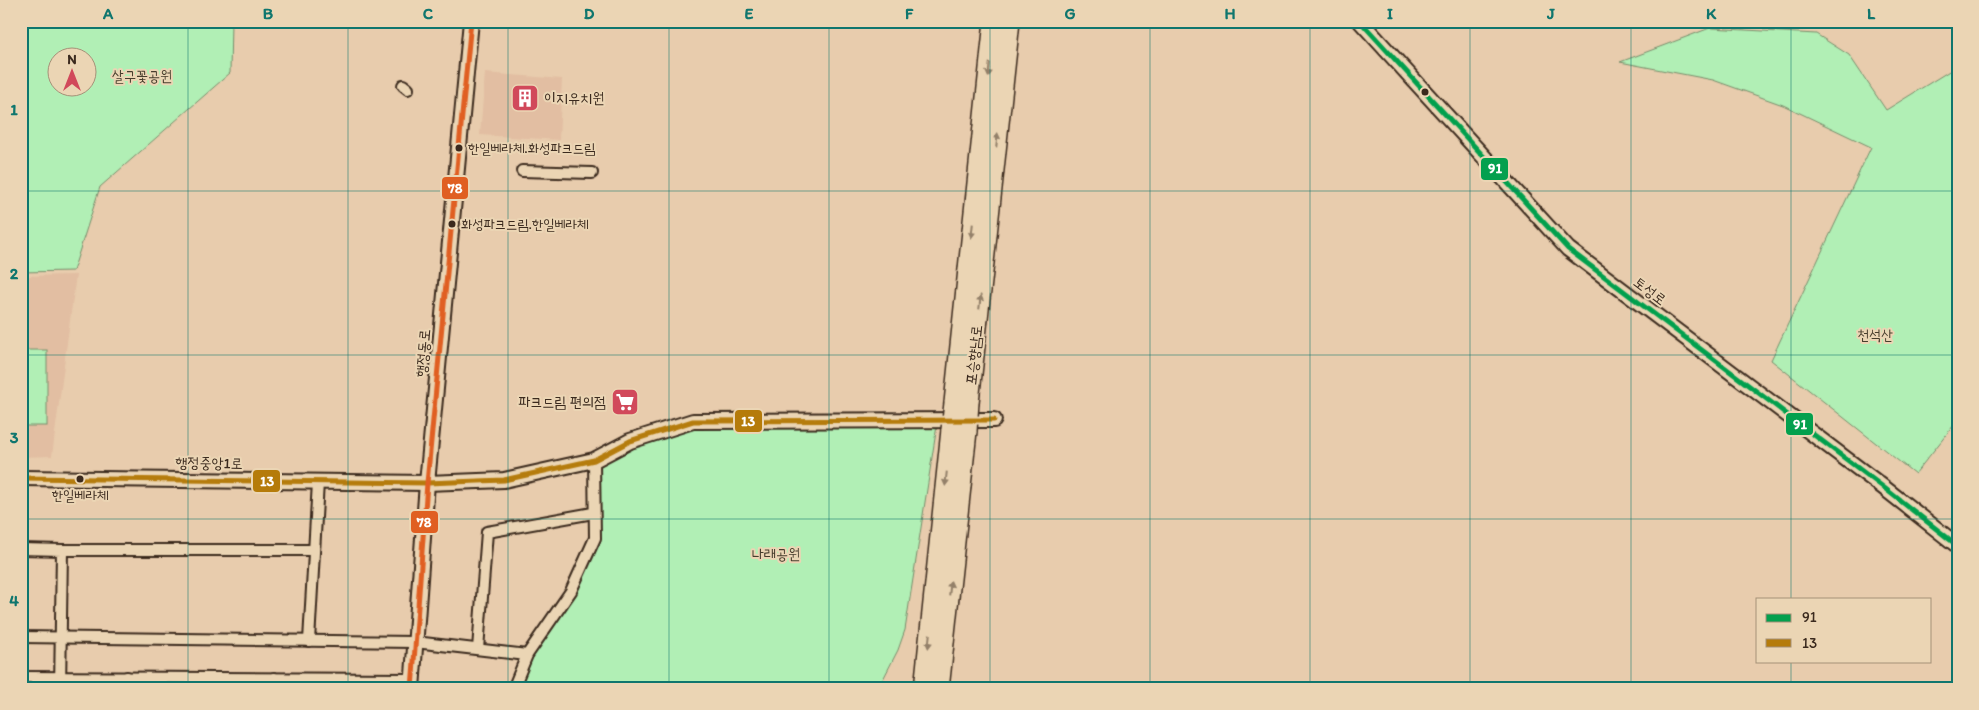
<svg xmlns="http://www.w3.org/2000/svg" width="1979" height="710" font-family="Itim,'Poor Story',sans-serif">
<style>
.built{fill:#e2bea2}
.green{fill:#b1efb5;stroke:#768c6a;fill-rule:evenodd}
.lines{fill:none;stroke-linecap:round;stroke-linejoin:round}
.street-casing{stroke:#3b2a1e;stroke-width:14}
.secondary-casing{stroke:#3b2a1e;stroke-width:18}
.highway-casing{stroke:#3b2a1e;stroke-width:22}
.street{stroke:#ebd5b4;stroke-width:10}
.secondary{stroke:#ebd5b4;stroke-width:14}
.highway{stroke:#ebd5b4;stroke-width:19}
.highway-bridge-casing{stroke:#3b2a1e;stroke-width:22;stroke-linecap:butt}
.highway-bridge{stroke:#ebd5b4;stroke-width:19}
.bus-1-casing{stroke:#ebd5b4;stroke-width:9}
.bus-2-casing{stroke:#ebd5b4;stroke-width:9}
.bus-3-casing{stroke:#ebd5b4;stroke-width:9}
.bus-1{stroke:#03a04e;stroke-width:5}
.bus-2{stroke:#b57b0a;stroke-width:5}
.bus-3{stroke:#e05f22;stroke-width:5}
.oneway{fill:#938069}
.grid{fill:none;stroke:#0f766e;stroke-width:1;stroke-opacity:0.55}
.bus-dot{fill:#3b2a1e;stroke:#ebd5b4;stroke-width:2}
.labels{text-anchor:middle;dominant-baseline:central;stroke-width:4;stroke-linejoin:round;paint-order:stroke}
.bus-label{font-size:14px;fill:#3b2a1e;stroke:#ebd5b4;text-anchor:start}
.park-label{font-size:15px;fill:#473e2d;stroke:#ebd5b4}
.poi-label{font-size:15px;fill:#3b2a1e;stroke:#ebd5b4;text-anchor:start}
.street-label{font-size:15px;fill:#3b2a1e;stroke:#ebd5b4}
.line-badge{stroke:#ebd5b4;stroke-width:2}
.badge-label{font-size:14px;text-anchor:middle;font-weight:bold;fill:#fff}
.neatline{fill:none;stroke:#0f766e;stroke-width:2}
.grid-label{font-size:16px;text-anchor:middle;font-weight:bold;fill:#0f766e}
</style>
<rect width="100%" height="100%" fill="#e8ccad"/>
<filter id="ink" filterUnits="userSpaceOnUse"><feTurbulence type="fractalNoise" baseFrequency=".02" numOctaves="2"/><feDisplacementMap in="SourceGraphic" scale="10" xChannelSelector="R" yChannelSelector="G"/><feConvolveMatrix kernelMatrix="1 2 1 2 8 2 1 2 1" color-interpolation-filters="sRGB"/></filter>
<g filter="url(#ink)">
<g class="built">
<polygon points="485,73 562,79 559,140 480,135"/>
<polygon points="76,275 52,456 21,457 21,276"/>
</g>
<g class="green">
<path d="M21,21H231L230,73L100,187L73,271L21,272ZM58,58H88V88H58Z"/>
<polygon points="1710,28 1816,34 1849,55 1886,110 1951,70 1958,62 1958,420 1915,474 1771,360 1871,147 1783,105 1713,80 1620,62"/>
<rect x="21" y="350" width="26" height="76"/>
<polygon points="938,419 905,630 898,650 878,689 513,689 595,538 594,460 693,421"/>
<polygon points="274,678 343,679 342,689 274,689"/>
</g>
<g class="lines">
<g class="street-casing">
<g id="street">
<polyline points="403,85 408,89"/>
<polyline points="522,171 592,173"/>
<polyline points="21,549 62,550 60,689"/>
<polyline points="62,550 314,550"/>
<polyline points="21,637 415,642 527,655"/>
<polyline points="309,641 318,482"/>
<polyline points="478,649 487,532 593,513"/>
<polyline points="21,677 413,679"/>
<polyline points="127,677 128,689"/>
<polyline points="205,678 205,689"/>
<polyline points="274,689 274,678"/>
<polyline points="513,689 527,655 571,591 595,538 594,460"/>
</g>
</g>
<g class="secondary-casing">
<g id="secondary">
<polyline points="1360,21 1568,249 1883,487 1958,546"/>
<polyline points="21,478 427,483 504,480 594,460 630,441 693,421 994,420"/>
<polyline points="412,689 427,483 471,21"/>
</g>
</g>
<g class="highway-casing">
<g id="highway">
<polyline points="969,402 1010,21"/>
<polyline points="954,403 994,21"/>
<polyline points="924,689 951,430"/>
<polyline points="939,689 967,431"/>
</g>
</g>
<use href="#street" class="street"/>
<use href="#secondary" class="secondary"/>
<use href="#highway" class="highway"/>
<g class="highway-bridge-casing">
<g id="highway-bridge">
<polyline points="951,430 954,403"/>
<polyline points="967,431 969,402"/>
</g>
</g>
<use href="#highway-bridge" class="highway-bridge"/>
<g class="bus-1-casing">
<polyline id="bus-1" points="1360,21 1568,249 1883,487 1958,546"/>
</g>
<g class="bus-2-casing">
<polyline id="bus-2" points="21,478 427,483 504,480 594,460 630,441 693,421 994,420"/>
</g>
<g class="bus-3-casing">
<polyline id="bus-3" points="412,689 427,483 471,21"/>
</g>
<use href="#bus-1" class="bus-1"/>
<use href="#bus-2" class="bus-2"/>
<use href="#bus-3" class="bus-3"/>
</g>
<defs><path id="oneway-solid" d="M-6-.8H1V-3.2L6.5 0L1 3.2V.8H-6Z" transform="scale(1.25)"/></defs>
<g class="oneway">
<use href="#oneway-solid" transform="translate(989 70) rotate(96)"/>
<use href="#oneway-solid" transform="translate(997 140) rotate(-84)"/>
<use href="#oneway-solid" transform="translate(972 231) rotate(96)"/>
<use href="#oneway-solid" transform="translate(980 302) rotate(-84)"/>
<use href="#oneway-solid" transform="translate(946 479) rotate(96)"/>
<use href="#oneway-solid" transform="translate(950 588) rotate(-84)"/>
<use href="#oneway-solid" transform="translate(929 641) rotate(96)"/>
</g>
</g>
<path class="grid" d="M188,21V689M348,21V689M508,21V689M669,21V689M829,21V689M990,21V689M1150,21V689M1310,21V689M1470,21V689M1631,21V689M1791,21V599M21,191H1958M21,355H1958M21,519H1958M1791,661V689"/>
<defs>
<g id="building-square" transform="scale(1.4375)"><rect x="-9" y="-9" width="18" height="18" rx="4" fill="#d1495b" stroke="#ebd5b4"/><path d="M-4-6H4V6H1V3H-1V6H-4ZM-2.5-4.3h1.7v1.8h-1.7ZM.8-4.3h1.7v1.8H.8ZM-2.5-1h1.7V.8h-1.7ZM.8-1h1.7V.8H.8Z" fill="#fff"/></g>
<g id="supermarket-square" transform="scale(1.4375)"><rect x="-9" y="-9" width="18" height="18" rx="4" fill="#d1495b" stroke="#ebd5b4"/><path d="M-6-5.5h2.5l.6 2H6L4.5 2H-2.5L-4.4-4H-6ZM-1.5 3.2a1.3 1.3 0 1 0 .1 0ZM3 3.2a1.3 1.3 0 1 0 .1 0Z" fill="#fff"/></g>
</defs>
<g fill-rule="evenodd">
<use href="#building-square" x="525" y="98"/>
<use href="#supermarket-square" x="625" y="402"/>
</g>
<g class="bus-dot">
<circle cx="1425" cy="92" r="4.5"/>
<circle cx="459" cy="148" r="4.5"/>
<circle cx="452" cy="224" r="4.5"/>
<circle cx="80" cy="479" r="4.5"/>
</g>
<g class="labels">
<g class="bus-label">
<text x="468" y="148">한일베라체.화성파크드림</text>
<text x="461" y="224">화성파크드림.한일베라체</text>
<text x="80" y="495" text-anchor="middle">한일베라체</text>
</g>
<g class="park-label">
<text x="142" y="76">살구꽃공원</text>
<text x="1875" y="335">천석산</text>
<text x="776" y="554">나래공원</text>
</g>
<g class="poi-label">
<text x="544" y="98">이지유치원</text>
<text x="606" y="402" text-anchor="end">파크드림 편의점</text>
</g>
<g class="street-label">
<text transform="translate(1650 291) rotate(37)">토성로</text>
<text transform="translate(423 353) rotate(-85)">행정동로</text>
<text transform="translate(974 355) rotate(-84)">포승향남로</text>
<text transform="translate(209 463) rotate(1)">행정중앙1로</text>
</g>
</g>
<g class="line-badge">
<rect x="1480" y="157" width="29" height="24" rx="5" fill="#03a04e"/>
<rect x="441" y="176" width="28" height="24" rx="5" fill="#e05f22"/>
<rect x="734" y="409" width="29" height="24" rx="5" fill="#b57b0a"/>
<rect x="1785" y="412" width="29" height="24" rx="5" fill="#03a04e"/>
<rect x="252" y="469" width="29" height="24" rx="5" fill="#b57b0a"/>
<rect x="410" y="510" width="29" height="24" rx="5" fill="#e05f22"/>
</g>
<g class="badge-label">
<text x="1495" y="173">91</text>
<text x="455" y="193">78</text>
<text x="748" y="426">13</text>
<text x="1800" y="429">91</text>
<text x="267" y="486">13</text>
<text x="424" y="527">78</text>
</g>
<rect width="1979" height="710" fill="none" stroke="#ebd5b4" stroke-width="55"/>
<rect x="1756" y="598" width="175" height="65" fill="#ebd5b4" stroke="#a59178"/>
<rect x="1766" y="614" width="25" height="8" fill="#03a04e" stroke="#a59178"/>
<text x="1802" y="622" font-size="15" fill="#3b2a1e">91</text>
<rect x="1766" y="639" width="25" height="8" fill="#b57b0a" stroke="#a59178"/>
<text x="1802" y="648" font-size="15" fill="#3b2a1e">13</text>
<g transform="translate(72 72)"><circle r="24" fill="#ebd5b4" stroke="#a59178"/>
<path d="M0-4L9 19L0 12L-9 19Z" fill="#d1495b"/>
<text y="-8" font-size="14" font-weight="bold" text-anchor="middle" fill="#3b2a1e">N</text>
</g>
<rect x="28" y="28" width="1924" height="654" class="neatline"/>
<g class="grid-label">
<text x="108" y="19">A</text>
<text x="268" y="19">B</text>
<text x="428" y="19">C</text>
<text x="589" y="19">D</text>
<text x="749" y="19">E</text>
<text x="909" y="19">F</text>
<text x="1070" y="19">G</text>
<text x="1230" y="19">H</text>
<text x="1390" y="19">I</text>
<text x="1551" y="19">J</text>
<text x="1711" y="19">K</text>
<text x="1871" y="19">L</text>
<text x="14" y="115">1</text>
<text x="14" y="279">2</text>
<text x="14" y="443">3</text>
<text x="14" y="606">4</text>
</g>
</svg>
